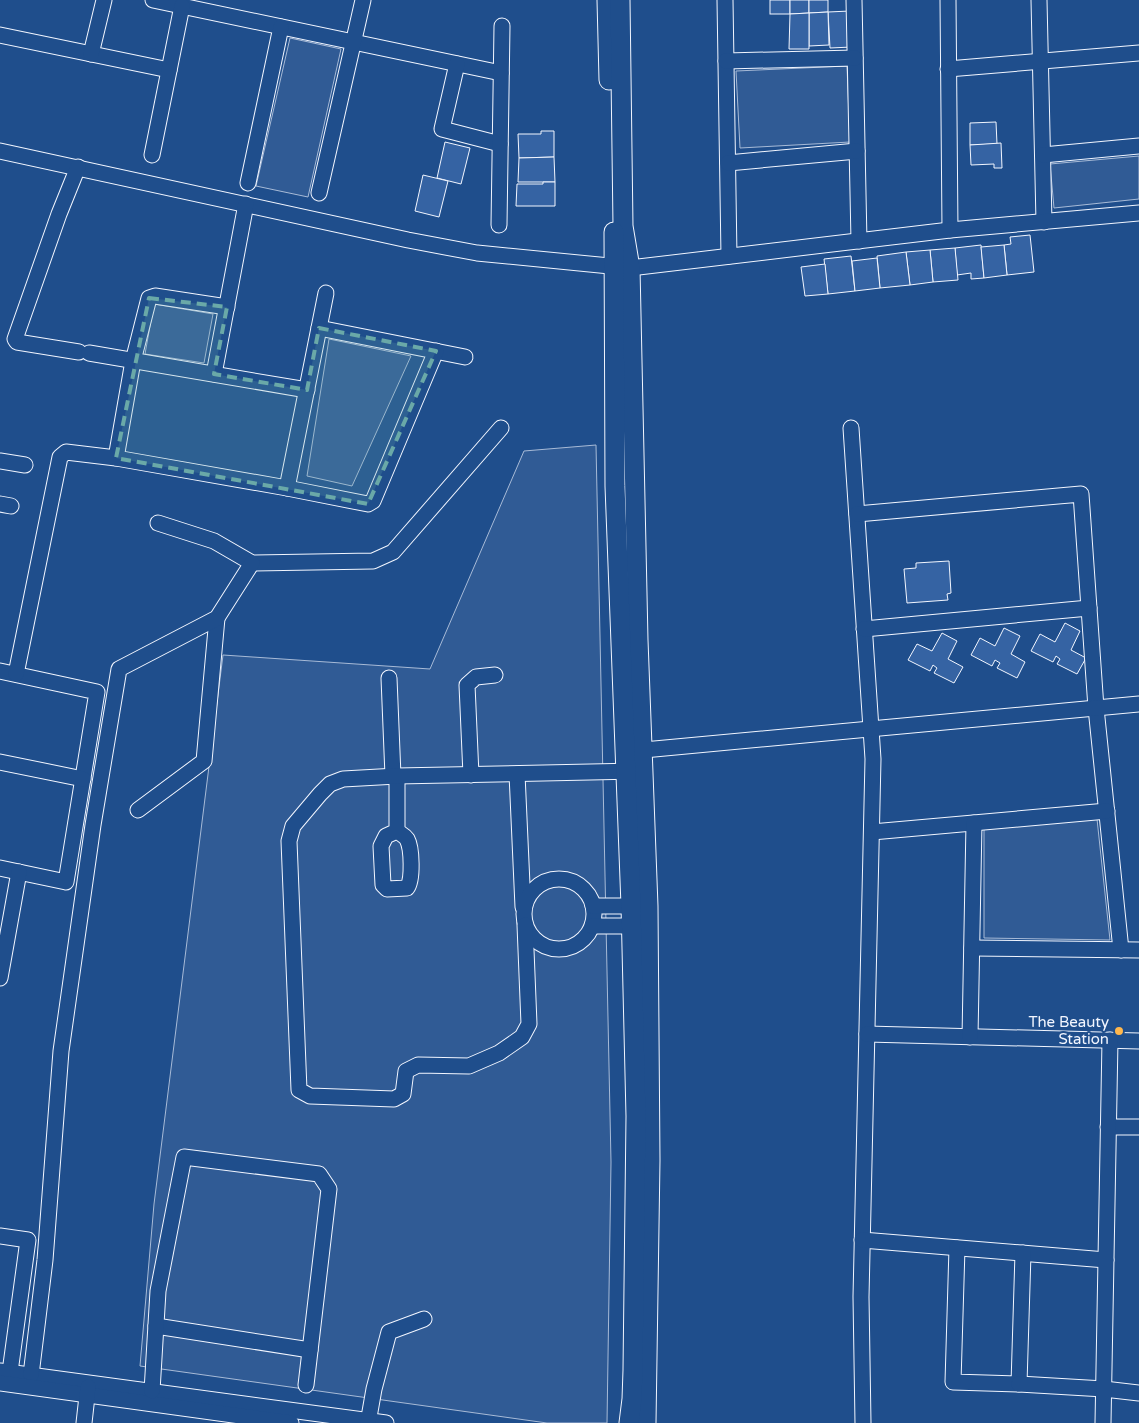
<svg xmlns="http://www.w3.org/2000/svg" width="1139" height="1423" font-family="'Varela Round',sans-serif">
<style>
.built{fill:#305b95;stroke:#a8bbd7}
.building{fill:#3563a3;stroke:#f2f6ff}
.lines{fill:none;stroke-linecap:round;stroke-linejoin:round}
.minor-casing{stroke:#f2f6ff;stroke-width:17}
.major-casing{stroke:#f2f6ff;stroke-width:21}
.minor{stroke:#1f4e8c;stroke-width:15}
.major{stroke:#1f4e8c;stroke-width:19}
.marked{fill:#6aa9a8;fill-opacity:0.2;stroke:#6aa9a8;stroke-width:4;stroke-dasharray:10 6;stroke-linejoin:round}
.poi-dot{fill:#ffb74d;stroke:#1f4e8c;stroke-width:2}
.labels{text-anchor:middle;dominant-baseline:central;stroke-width:4;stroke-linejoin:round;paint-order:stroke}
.poi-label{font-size:15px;fill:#f2f6ff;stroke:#1f4e8c;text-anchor:end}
</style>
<rect width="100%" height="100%" fill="#1f4e8c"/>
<g class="built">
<polygon points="290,38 341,49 308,197 256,186"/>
<polygon points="847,66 850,142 740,148 736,71"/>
<polygon points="1139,156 1139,199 1054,208 1050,164"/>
<polygon points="154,304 213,314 204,363 145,354"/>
<polygon points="329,339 411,356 352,486 307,476"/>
<polygon points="596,445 611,1162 607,1423 547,1423 140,1366 154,1204 223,655 430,669 524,451"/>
<polygon points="1097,819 1110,940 984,938 984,828"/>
</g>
<g class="building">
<rect x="770" y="0" width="20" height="14"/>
<polygon points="790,0 809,0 809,13 790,14"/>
<polygon points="809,0 828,0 828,12 809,13"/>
<polygon points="850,11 852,47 830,48 828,12"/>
<polygon points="828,12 829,45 809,46 809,13"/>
<polygon points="809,13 809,49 789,49 790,14"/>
<polygon points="996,122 997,144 970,145 970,123"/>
<polygon points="541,131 554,131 554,157 519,158 518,134 541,134"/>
<polygon points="445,142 470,148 461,184 437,178"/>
<polygon points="1001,143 1002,168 994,168 994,164 971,165 970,145"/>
<polygon points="554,157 555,182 518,182 519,158"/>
<polygon points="423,175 448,181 439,217 415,211"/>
<polygon points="543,182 555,182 555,206 516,206 517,184 543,184"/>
<polygon points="1030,235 1034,272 1007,275 1004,245 1011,244 1010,237"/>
<polygon points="981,245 984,278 971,279 971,273 957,275 955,248"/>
<polygon points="1004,245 1007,275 984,278 981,247"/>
<polygon points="955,248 958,280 933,282 930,250"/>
<polygon points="930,250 933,282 910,285 906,252"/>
<polygon points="906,252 910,285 880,288 877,256"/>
<polygon points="851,256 855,291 828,294 824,259"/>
<polygon points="877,258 880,288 855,291 852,261"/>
<polygon points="825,264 828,294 805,296 801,267"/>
<polygon points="949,561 951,593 947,594 948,600 907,603 904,569 916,568 916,563"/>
<polygon points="1065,623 1080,631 1071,650 1086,658 1077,674 1057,664 1060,659 1056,656 1053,662 1031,651 1040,634 1055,642"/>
<polygon points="1004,628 1020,636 1011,654 1025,662 1017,678 997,668 1000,663 995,660 992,666 971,655 980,638 995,646"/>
<polygon points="942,633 957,641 948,659 963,667 954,683 934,673 937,668 933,665 930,671 908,660 917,644 932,651"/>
</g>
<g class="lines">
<g class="minor-casing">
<g id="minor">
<polyline points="153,0 501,73"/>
<polyline points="725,0 729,256"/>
<polyline points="854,0 859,241"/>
<polyline points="948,0 950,230"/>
<polyline points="1039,0 1044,222"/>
<polyline points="0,35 169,70"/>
<polyline points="91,54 104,0"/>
<polyline points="726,61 855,58"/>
<polyline points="457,64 442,129 500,144"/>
<polyline points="948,69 1139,53"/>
<polyline points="0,151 408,240 477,253 630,268 950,230 1139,213"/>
<polyline points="152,155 182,6"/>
<polyline points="1043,155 1139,146"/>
<polyline points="728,163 857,151"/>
<polyline points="78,167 59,214 15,339 17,342 79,352"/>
<polyline points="248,183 281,27"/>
<polyline points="319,193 363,0"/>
<polyline points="499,225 502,26"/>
<polyline points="319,328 465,357"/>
<polyline points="89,353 307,390"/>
<polyline points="214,374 246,204"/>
<polyline points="851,428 873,759 861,1297 863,1423"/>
<polyline points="116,458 133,361 149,298 155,296 227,307"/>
<polyline points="0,461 25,465"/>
<polyline points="287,488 326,293"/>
<polyline points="0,504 11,506"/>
<polyline points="857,514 1081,494 1096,708 1121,950"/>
<polyline points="158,523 214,541 252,563 373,561 393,552 501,428"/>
<polyline points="864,629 1089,608"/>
<polyline points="0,671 97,692 66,882 0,868"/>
<polyline points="16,674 60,457 66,452 116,458 287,488 368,504 373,501 436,351"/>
<polyline points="389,678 393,776"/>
<polyline points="633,751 1139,704"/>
<polyline points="0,762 83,779"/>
<polyline points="517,774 523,907"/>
<polyline points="471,775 467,685 476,677 495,675"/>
<polyline points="138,810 204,761 217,618"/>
<path d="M397,831L386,836L381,846L383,885L387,889L407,888C413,880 412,848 407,839C404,835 401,834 397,831V776"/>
<polyline points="872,832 1107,811"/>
<circle cx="559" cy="914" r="35"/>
<polyline points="593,906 641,906"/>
<polyline points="525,925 529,1024 522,1037 499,1053 469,1066 418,1065 406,1071 403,1094 394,1099 310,1096 299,1090 289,841 293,826 320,794 330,784 343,779 397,776 637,771"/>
<polyline points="592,926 643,926"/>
<polyline points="972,948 1139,950"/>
<polyline points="0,978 19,872"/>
<polyline points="867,1034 1139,1041"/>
<polyline points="970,1037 974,823"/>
<polyline points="1108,1127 1139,1127"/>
<polyline points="0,1236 28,1240 10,1372"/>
<polyline points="862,1240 1106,1260"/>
<polyline points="957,1248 953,1382 1019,1384 1023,1253"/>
<polyline points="156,1326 310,1350"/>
<polyline points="0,1371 386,1423"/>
<polyline points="31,1375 45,1260 61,1051 93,825 119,669 217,618 252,563"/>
<polyline points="0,1383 291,1423"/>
<polyline points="1019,1384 1104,1389 1139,1393"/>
<polyline points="152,1391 158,1291 184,1157 319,1174 329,1189 306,1385"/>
<polyline points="84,1423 88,1387"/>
<polyline points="368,1423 374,1389 389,1332 424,1319"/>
<polyline points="1103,1423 1110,1040"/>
</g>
</g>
<g class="major-casing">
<g id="major">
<polyline points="607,0 609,80"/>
<polyline points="620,0 623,226 630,268 638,640 648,906 650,1160 646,1423"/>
<polyline points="614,232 615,486 631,906 636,1116 633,1370 632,1399 629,1423"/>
</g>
</g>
<use href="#minor" class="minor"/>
<use href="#major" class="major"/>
</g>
<path class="marked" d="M149,298L227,307L214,374L307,390L319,328L436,351L368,504L116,458Z"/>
<circle class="poi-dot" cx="1119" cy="1031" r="5"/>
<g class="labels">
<g class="poi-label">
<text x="1109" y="1022">The Beauty<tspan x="1109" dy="17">Station</tspan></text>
</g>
</g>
</svg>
